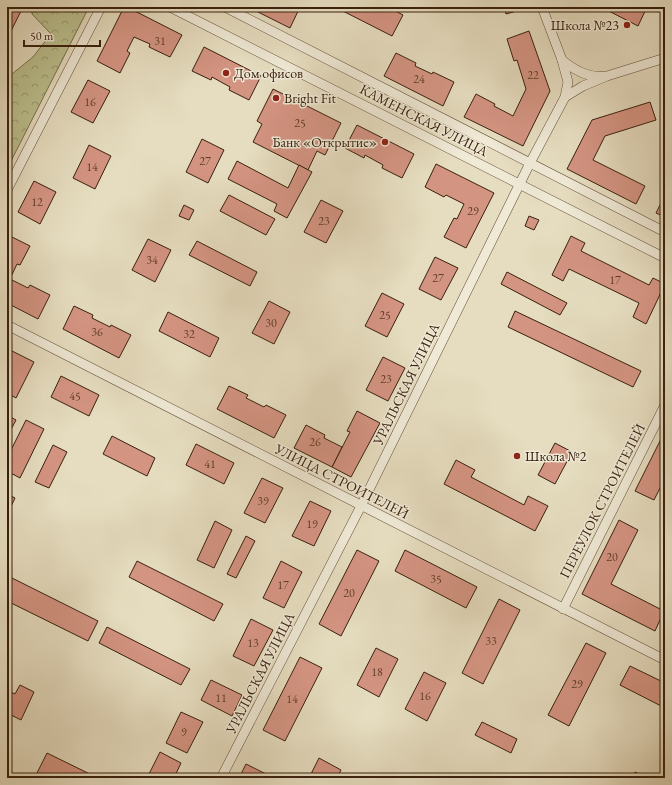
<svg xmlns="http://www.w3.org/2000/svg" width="672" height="785" font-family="'EB Garamond',serif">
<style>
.forest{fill:url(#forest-crowns);stroke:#7a704e}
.building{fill:#d49482;stroke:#38200d}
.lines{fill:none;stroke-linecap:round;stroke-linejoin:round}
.street-casing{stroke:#644f3a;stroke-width:10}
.street{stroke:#efe9d6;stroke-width:9}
.poi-dot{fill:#8f2418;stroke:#efe9d6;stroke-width:1.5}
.labels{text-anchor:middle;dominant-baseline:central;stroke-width:3;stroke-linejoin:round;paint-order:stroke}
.number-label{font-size:12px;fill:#5f3d2a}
.poi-label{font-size:14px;fill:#38200d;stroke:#efe9d6;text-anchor:start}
.street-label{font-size:14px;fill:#38200d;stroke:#efe9d6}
</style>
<defs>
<pattern id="forest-crowns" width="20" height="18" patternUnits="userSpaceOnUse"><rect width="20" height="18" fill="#bbbf8e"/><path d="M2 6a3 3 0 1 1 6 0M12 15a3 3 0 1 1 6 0" fill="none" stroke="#999b72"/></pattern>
</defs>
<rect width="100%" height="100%" fill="#e6ddc0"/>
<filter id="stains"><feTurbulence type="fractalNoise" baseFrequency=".005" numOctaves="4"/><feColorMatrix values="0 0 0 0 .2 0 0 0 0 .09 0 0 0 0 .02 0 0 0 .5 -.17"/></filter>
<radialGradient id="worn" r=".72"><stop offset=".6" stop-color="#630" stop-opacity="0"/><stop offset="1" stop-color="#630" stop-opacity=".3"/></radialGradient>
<polygon class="forest" points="31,7 89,7 7,169 7,78 33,57 51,34 32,14"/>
<g class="building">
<polygon points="7,7 23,7 7,39"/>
<polygon points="124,7 127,7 182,35 170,57 149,47 150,44 134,37 127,51 130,53 120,73 97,61"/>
<polygon points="248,7 300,7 290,28"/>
<polygon points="335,7 378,7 384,10 385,7 388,7 403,15 392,36"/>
<polygon points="504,7 523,7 524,9 506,14"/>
<polygon points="601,7 647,7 638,26"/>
<polygon points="529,31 550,91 523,146 464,117 476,94 495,104 494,106 513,116 526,89 517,60 514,61 507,39"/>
<polygon points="204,47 261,76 249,100 229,90 230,87 212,77 211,80 192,71"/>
<polygon points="396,53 416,63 415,66 432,74 433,72 454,82 443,106 384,76"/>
<polygon points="88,80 110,91 93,123 71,112"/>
<polygon points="273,89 341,123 325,155 317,151 308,170 253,142 262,124 257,121"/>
<polygon points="650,102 656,120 605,136 593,160 645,186 636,204 567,169 592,120"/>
<polygon points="357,125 414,154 402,178 382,168 383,165 365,155 364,158 345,148"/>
<polygon points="202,139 224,150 208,183 186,172"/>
<polygon points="89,145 111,156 95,189 73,178"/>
<polygon points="237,161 288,188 299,165 312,172 287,218 274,211 277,204 228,179"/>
<polygon points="436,164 494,193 466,248 444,237 454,218 457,219 464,204 446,195 444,197 425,187"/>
<polygon points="34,181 56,192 40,224 18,212"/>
<polygon points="229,195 275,219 266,235 220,211"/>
<polygon points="665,195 665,217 656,213"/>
<polygon points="321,200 343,211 326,243 304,232"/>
<polygon points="184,205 194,210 189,220 179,216"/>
<polygon points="529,216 539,220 534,230 525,226"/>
<polygon points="8,235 30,246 20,265 17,264 10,279 28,288 30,285 50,295 38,319 7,303"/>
<polygon points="571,236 585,243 581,251 649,285 653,278 665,284 646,324 633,317 639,303 569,269 563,281 552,275"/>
<polygon points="148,239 171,250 155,282 132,270"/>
<polygon points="197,241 257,272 250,286 189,255"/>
<polygon points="435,257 458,268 441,300 419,289"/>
<polygon points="507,272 567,303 560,315 501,284"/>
<polygon points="382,293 404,304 387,337 365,326"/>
<polygon points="269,301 290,312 274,344 252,333"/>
<polygon points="74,306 93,315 92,318 110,327 111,325 131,335 119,358 63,329"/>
<polygon points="515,311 641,371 633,387 508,327"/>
<polygon points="168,312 219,338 210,357 159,331"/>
<polygon points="12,351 34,362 16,398 7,393 7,361"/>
<polygon points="383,357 405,368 388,401 366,390"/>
<polygon points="61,376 99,395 89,416 51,397"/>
<polygon points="229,386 248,395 246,398 264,407 266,405 286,415 274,438 217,409"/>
<polygon points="357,411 380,423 351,477 332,467 350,432 347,431"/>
<polygon points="7,415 16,420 7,437"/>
<polygon points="26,420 44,429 20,478 7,471 7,458"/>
<polygon points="306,425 325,435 324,438 342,447 332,467 294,448"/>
<polygon points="665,431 665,478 654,500 635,491"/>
<polygon points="112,436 155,458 147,476 103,454"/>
<polygon points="555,443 572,452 555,484 538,475"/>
<polygon points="196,444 234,463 224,484 186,465"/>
<polygon points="53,445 67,452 49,488 35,482"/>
<polygon points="456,460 475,470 471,477 524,505 528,496 548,506 535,531 444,484"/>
<polygon points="262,478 283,488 265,523 244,513"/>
<polygon points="7,494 15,498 7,515"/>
<polygon points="310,501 331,511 314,546 292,536"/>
<polygon points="619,520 638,530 611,584 664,611 655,631 582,594"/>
<polygon points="215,521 232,530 214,568 197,560"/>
<polygon points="246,536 255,541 236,578 227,574"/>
<polygon points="357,550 379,561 341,636 319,624"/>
<polygon points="405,550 477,587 466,608 395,571"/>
<polygon points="137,561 223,604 214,621 129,577"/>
<polygon points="281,561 302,572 284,608 263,598"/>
<polygon points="10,577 98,621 88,641 7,601 7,583"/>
<polygon points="499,599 520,610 483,684 462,673"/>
<polygon points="251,619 273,630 254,666 233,656"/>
<polygon points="107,627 190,669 181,685 99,643"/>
<polygon points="586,643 606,653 569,726 548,715"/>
<polygon points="376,648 398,659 379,697 357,685"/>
<polygon points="300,657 322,668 285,741 263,730"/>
<polygon points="630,666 665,683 665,708 620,685"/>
<polygon points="424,672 446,683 427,721 405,709"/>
<polygon points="211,680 242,695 232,716 201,700"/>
<polygon points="20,685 34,692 21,720 7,713 7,690 15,694"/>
<polygon points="181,712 203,722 187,753 166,743"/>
<polygon points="482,722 517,739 511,753 475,735"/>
<polygon points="160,752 181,763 174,778 147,778"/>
<polygon points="47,753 98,778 41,778 36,775"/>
<polygon points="319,758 341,770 337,778 309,778"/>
<polygon points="246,764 268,775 267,778 239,778"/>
<polygon points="635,772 647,778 632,778"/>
</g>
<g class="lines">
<g class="street-casing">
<g id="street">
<polyline points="170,7 665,258"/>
<polyline points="225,7 665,232"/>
<polyline points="542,7 562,60 568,82 565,97"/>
<path d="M562,60C574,70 588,78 604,76"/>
<polyline points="7,190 101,7"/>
<polyline points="7,325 665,660"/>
<polyline points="563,609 665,405"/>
<polyline points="221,778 361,506 530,163 565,97 583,86 607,76 665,58"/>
</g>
</g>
<use href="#street" class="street"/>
</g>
<g class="poi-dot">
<circle cx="627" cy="25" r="4"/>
<circle cx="226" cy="73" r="4"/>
<circle cx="276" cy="98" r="4"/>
<circle cx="385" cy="142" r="4"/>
<circle cx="517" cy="456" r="4"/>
</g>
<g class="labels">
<g class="number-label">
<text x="160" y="41">31</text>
<text x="533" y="75">22</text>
<text x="419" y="79">24</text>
<text x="90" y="102">16</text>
<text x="300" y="123">25</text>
<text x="205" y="161">27</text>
<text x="92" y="167">14</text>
<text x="37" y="202">12</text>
<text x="473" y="211">29</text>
<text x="324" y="221">23</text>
<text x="152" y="260">34</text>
<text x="438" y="278">27</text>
<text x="615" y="280">17</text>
<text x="385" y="315">25</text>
<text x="271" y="323">30</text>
<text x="97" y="332">36</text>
<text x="189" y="334">32</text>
<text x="386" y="379">23</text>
<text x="75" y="396">45</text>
<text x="315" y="442">26</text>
<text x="210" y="464">41</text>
<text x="263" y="501">39</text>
<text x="312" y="524">19</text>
<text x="612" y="557">20</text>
<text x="436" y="579">35</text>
<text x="283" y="585">17</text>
<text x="349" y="593">20</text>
<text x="491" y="641">33</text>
<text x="253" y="643">13</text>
<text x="377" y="672">18</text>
<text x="577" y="684">29</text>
<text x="425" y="696">16</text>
<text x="221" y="698">11</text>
<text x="292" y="699">14</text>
<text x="184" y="732">9</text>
</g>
<g class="poi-label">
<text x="619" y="25" text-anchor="end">Школа №23</text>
<text x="234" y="73">Дом офисов</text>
<text x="284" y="98">Bright Fit</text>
<text x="377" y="142" text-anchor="end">Банк «Открытие»</text>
<text x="525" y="456">Школа №2</text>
</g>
<g class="street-label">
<text transform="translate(424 120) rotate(27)">КАМЕНСКАЯ УЛИЦА</text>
<text transform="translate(406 384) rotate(-64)">УРАЛЬСКАЯ УЛИЦА</text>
<text transform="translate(342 481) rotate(27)">УЛИЦА СТРОИТЕЛЕЙ</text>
<text transform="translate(602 501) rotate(-63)">ПЕРЕУЛОК СТРОИТЕЛЕЙ</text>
<text transform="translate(260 673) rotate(-63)">УРАЛЬСКАЯ УЛИЦА</text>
</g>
</g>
<rect width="672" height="785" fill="none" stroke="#e6ddc0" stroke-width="24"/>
<rect x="8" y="8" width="656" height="769" fill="none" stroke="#38200d" stroke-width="2"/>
<rect x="12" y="12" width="648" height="761" fill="none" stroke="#38200d"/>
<path d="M24 40v6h76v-6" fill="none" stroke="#38200d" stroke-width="2"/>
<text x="30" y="40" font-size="12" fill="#38200d" stroke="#efe9d6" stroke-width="3" paint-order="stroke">50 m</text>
<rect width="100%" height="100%" filter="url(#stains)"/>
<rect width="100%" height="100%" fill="url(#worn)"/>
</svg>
